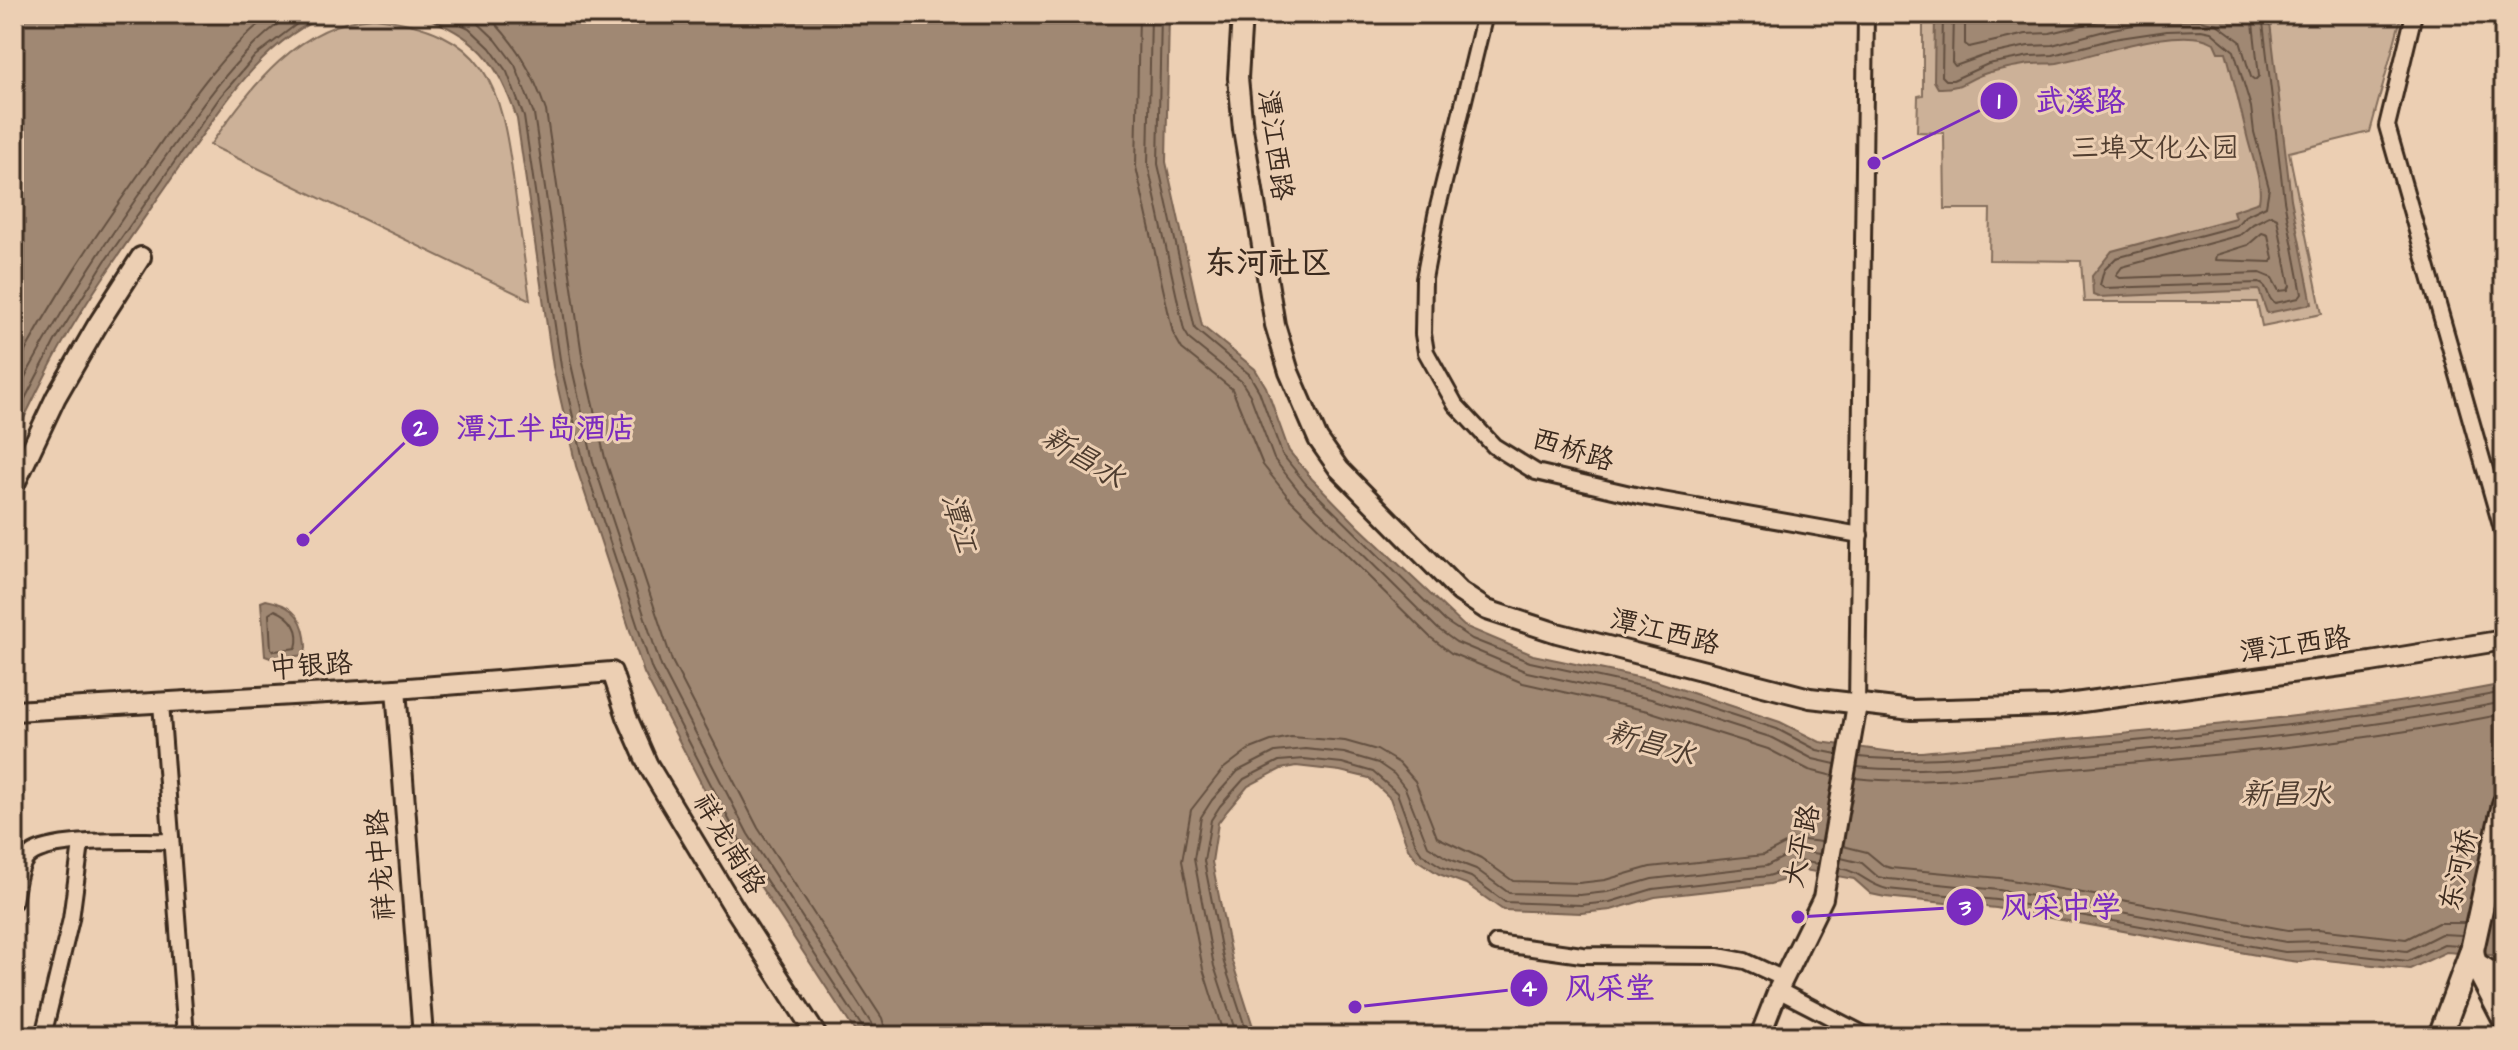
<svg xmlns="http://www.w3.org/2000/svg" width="2518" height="1050" font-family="'Architects Daughter','LXGW WenKai TC',sans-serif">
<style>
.green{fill:#ccb198;stroke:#846e5b;stroke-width:2}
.water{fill:#a08873;stroke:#786251;stroke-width:2}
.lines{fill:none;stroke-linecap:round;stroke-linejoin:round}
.shore{stroke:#635040;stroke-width:2}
.minor-casing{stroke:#3b2a1e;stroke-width:20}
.tertiary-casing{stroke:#3b2a1e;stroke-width:24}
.primary-casing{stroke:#3b2a1e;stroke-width:28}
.minor{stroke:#eccfb3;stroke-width:14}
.tertiary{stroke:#eccfb3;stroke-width:18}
.primary{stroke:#eccfb3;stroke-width:22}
.labels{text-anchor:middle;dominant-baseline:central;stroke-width:6;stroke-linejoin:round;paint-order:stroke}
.street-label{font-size:28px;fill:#3b2a1e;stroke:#eccfb3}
.park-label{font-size:28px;fill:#513e30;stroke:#eccfb3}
.water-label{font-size:30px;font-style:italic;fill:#4f3d2f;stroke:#eccfb3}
.quarter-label{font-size:32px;font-weight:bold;fill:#3b2a1e;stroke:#eccfb3}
.leader{fill:none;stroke:#7b2cbf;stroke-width:3}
.callout-dot{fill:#7b2cbf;stroke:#eccfb3;stroke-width:3}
.mark-label{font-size:24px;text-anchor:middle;font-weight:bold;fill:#fff}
.callout-label{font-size:30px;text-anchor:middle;font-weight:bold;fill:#7b2cbf;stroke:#eccfb3;stroke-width:6;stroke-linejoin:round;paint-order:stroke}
</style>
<rect width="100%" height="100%" fill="#eccfb3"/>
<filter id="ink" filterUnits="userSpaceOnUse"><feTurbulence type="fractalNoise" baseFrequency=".0125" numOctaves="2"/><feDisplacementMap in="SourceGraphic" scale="16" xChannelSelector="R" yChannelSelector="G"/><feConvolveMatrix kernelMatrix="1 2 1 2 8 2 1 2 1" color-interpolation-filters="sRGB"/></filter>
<g filter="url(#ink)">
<g class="green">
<polygon points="1923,14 2402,14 2370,132 2289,152 2322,314 2262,326 2257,302 2084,302 2081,261 1989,260 1990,209 1945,209 1944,133 1917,132 1918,96 1923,95"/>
<path d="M374,18C487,31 501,83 514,185C519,223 525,262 530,300L210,145C251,88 297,23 374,18Z"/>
</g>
<g class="water">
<path d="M14,14H330C262,39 219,112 179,168C139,226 96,284 61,346C44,376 30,407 14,438Z"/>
<path d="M418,14H1169L1166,162L1202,326L1255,369L1266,387L1289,451L1312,479L1359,527L1464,626L1533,655L1656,681L1780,722L1820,742L1893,752H1922C2116,734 2312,721 2504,684V956L2446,952L2410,969L2317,959L2299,962L2284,960L1996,908L1885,897L1871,894L1854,879L1799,869L1784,880L1770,884L1655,897L1611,910L1581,913L1503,910L1466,884L1439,874L1417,860L1408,848L1390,798L1369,778L1340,771L1296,766L1281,769L1248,786L1227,811L1218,823L1212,862L1232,961L1256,1036H858L732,843L644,673L576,466L553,367L517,119C497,58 477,37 418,14Z"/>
<path d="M1935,14H2269L2291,199L2312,304L2267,313L2259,290L2098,297L2093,295L2092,276L2112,251L2235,218L2233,211L2259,202C2263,181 2252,158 2247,136C2240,107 2234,80 2226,52H2218L2214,43C2182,23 2094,56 2057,63C2049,64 2041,63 2032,64C2019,65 2003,69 1990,72C1967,78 1964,89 1938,88L1934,81Z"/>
<path d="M266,600C288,604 302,614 305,637C306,645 307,648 304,655L273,659L265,656L261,602Z"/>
</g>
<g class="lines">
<g class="shore">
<polyline points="440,14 469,28 490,48 507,72 524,117 561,366 584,463 652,670 739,839 863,1028 864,1036"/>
<polyline points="463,14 476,21 496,40 515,65 534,114 571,364 593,461 661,666 748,834 871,1023 874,1036"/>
<path d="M486,14C516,43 533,72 546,111L583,362L605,458L672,661L758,828L882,1018L887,1036"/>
<polyline points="1139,14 1136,167 1173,333 1182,349 1232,389 1263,465 1289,498 1430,637 1451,653 1523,683 1648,711 1768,749 1809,770 1833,776"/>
<polyline points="1151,14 1148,165 1184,330 1190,340 1241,381 1250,395 1274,459 1299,491 1438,629 1456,642 1527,672 1651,699 1773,738 1813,759 1835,764"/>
<polyline points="1161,14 1158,164 1195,329 1249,374 1259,391 1282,454 1306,484 1445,621 1472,639 1530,662 1654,689 1777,729 1817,750 1837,754"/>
<path d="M1943,14L1942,76L1946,80H1953L1988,64L2030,56L2053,55L2113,39L2167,31L2201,30L2211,32L2234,51L2251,107L2254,132L2269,188L2266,206L2245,216L2236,226L2116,258L2104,270L2100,285L2104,288L2259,283C2270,286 2266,299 2275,303L2299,298L2302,294L2284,200L2262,14"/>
<polyline points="1953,14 1952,62 1955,66 1986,55 2028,46 2052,45 2112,29 2150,22 2200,20 2217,24 2240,41 2251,77 2255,80 2259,76 2252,14"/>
<polyline points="1965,14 1965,44 1969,47 2026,34 2050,33 2128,14"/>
<polygon points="2271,215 2277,218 2290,286 2288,290 2279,291 2272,278 2260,273 2120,278 2116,275 2122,267 2240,235 2253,224"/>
<polygon points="2262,233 2268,235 2273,258 2271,262 2215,260 2216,255 2248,245"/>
<path d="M14,372C52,299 98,232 146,164C183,111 219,54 271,14"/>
<path d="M14,398C55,318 104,244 156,170C196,114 234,54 291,14"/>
<polyline points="14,420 55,341 105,261 220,97 255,56 310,14"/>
<path d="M275,610C292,617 301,630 296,648L275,651L271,649L269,614Z"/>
<path d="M1859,757C1928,764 1996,752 2065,747C2211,735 2359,720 2504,692"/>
<path d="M1857,767C1926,774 1994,763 2063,757C2211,744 2359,731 2504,702"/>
<path d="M1855,778C1925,786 1993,775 2062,769C2210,756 2358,743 2504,714"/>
<polyline points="1843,846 1867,852 1884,866 1891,868 2000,878 2288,930 2318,929 2406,939 2438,923 2465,923"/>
<polyline points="1841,858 1862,863 1878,877 1889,879 1999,890 2286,942 2318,941 2407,951 2441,934 2462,935"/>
<path d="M1839,868C1862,872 1866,884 1887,889L1997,900L2285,952L2318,951L2408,961L2444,944L2460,945"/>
<polyline points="1224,1036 1203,969 1182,861 1191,810 1223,769 1248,750 1271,741 1291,737 1345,741 1377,750 1399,763 1415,781 1437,837 1481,858 1513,881 1579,883 1605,880 1650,867 1764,855 1795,839 1822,842"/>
<polyline points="1237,1036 1214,966 1194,859 1201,817 1212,800 1238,771 1275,752 1305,749 1344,753 1378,763 1394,774 1405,788 1428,846 1447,858 1476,869 1509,893 1580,895 1607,892 1652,879 1766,866 1796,851 1820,854"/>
<polyline points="1248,1036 1224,963 1204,861 1211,820 1220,806 1244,779 1279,761 1304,759 1342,763 1373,772 1397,793 1416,845 1422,854 1442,867 1471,877 1505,902 1581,905 1610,902 1653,889 1768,876 1781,872 1798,861 1818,864"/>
</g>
<g class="minor-casing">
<g id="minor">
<polyline points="1485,14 1436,215 1424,279 1423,334 1426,352 1455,404 1494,446 1536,472 1639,496 1860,535"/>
<polyline points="2414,14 2387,126 2504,536"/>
<polyline points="161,703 186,1036"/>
<polyline points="1857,705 1866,14"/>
<path d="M14,901C17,887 18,864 30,855C53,837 140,842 171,841"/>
<polyline points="1496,943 1582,955 1718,956 1745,961 1784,979"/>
<polyline points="1778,990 1867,1036"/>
<polyline points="43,1036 71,919 81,844"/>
</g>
</g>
<g class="tertiary-casing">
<g id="tertiary">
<polyline points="1242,14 1238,78 1243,129 1275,325 1289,372 1318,439 1339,469 1460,592 1487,610 1557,633 1810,698 1912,710 2053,706 2371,662 2504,640"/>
<polyline points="14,486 56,397 98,324 141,257"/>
<polyline points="396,689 423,1036"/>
<polyline points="14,711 396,689 612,672 627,717 648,765 733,906 817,1036"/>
<polyline points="2474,961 2504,979"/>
<polyline points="1760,1036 1778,990 1823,898 1857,705"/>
</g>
</g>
<g class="primary-casing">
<g id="primary">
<polyline points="2472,950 2474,961 2504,1019"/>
<polyline points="2440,1036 2472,950 2504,804"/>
</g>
</g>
<use href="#minor" class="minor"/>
<use href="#tertiary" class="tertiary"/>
<use href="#primary" class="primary"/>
</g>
</g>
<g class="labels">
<g class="street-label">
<text transform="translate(1275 145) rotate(82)">潭江西路</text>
<text transform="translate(1573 450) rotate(17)">西桥路</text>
<text transform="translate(1665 632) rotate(14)">潭江西路</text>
<text transform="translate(2295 645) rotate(-8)">潭江西路</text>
<text transform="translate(311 666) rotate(-4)">中银路</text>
<text transform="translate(729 844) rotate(59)">祥龙南路</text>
<text transform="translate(1802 846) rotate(-78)">大平路</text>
<text transform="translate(381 865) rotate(-94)">祥龙中路</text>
<text transform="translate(2459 870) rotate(-77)">东河桥</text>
</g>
<g class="park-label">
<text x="2155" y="148">三埠文化公园</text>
</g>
<g class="water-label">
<text transform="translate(1083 458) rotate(32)">新昌水</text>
<text transform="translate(959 523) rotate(74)">潭江</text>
<text transform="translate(1651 744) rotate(17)">新昌水</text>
<text transform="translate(2286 795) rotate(1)">新昌水</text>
</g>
<g class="quarter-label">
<text x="1268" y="263">东河社区</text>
</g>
</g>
<path class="leader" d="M1874 163L1999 101M303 540L420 428M1798 917L1965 907M1355 1007L1529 988"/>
<g class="callout-dot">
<circle cx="1874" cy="163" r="8"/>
<circle cx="303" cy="540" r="8"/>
<circle cx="1798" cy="917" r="8"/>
<circle cx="1355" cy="1007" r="8"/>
<circle cx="1999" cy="101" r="20"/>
<circle cx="420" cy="428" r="20"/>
<circle cx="1965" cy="907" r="20"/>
<circle cx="1529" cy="988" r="20"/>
</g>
<g class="mark-label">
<text x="1999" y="109">1</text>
<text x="420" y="436">2</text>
<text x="1965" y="915">3</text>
<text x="1529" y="996">4</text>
</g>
<g class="callout-label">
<text x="2080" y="111">武溪路</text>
<text x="546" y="438">潭江半岛酒店</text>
<text x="2061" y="917">风采中学</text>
<text x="1610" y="998">风采堂</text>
</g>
<rect width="2518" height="1050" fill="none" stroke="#eccfb3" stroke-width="48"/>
<rect x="24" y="24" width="2470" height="1002" fill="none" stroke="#3b2a1e" stroke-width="3" filter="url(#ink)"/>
</svg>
